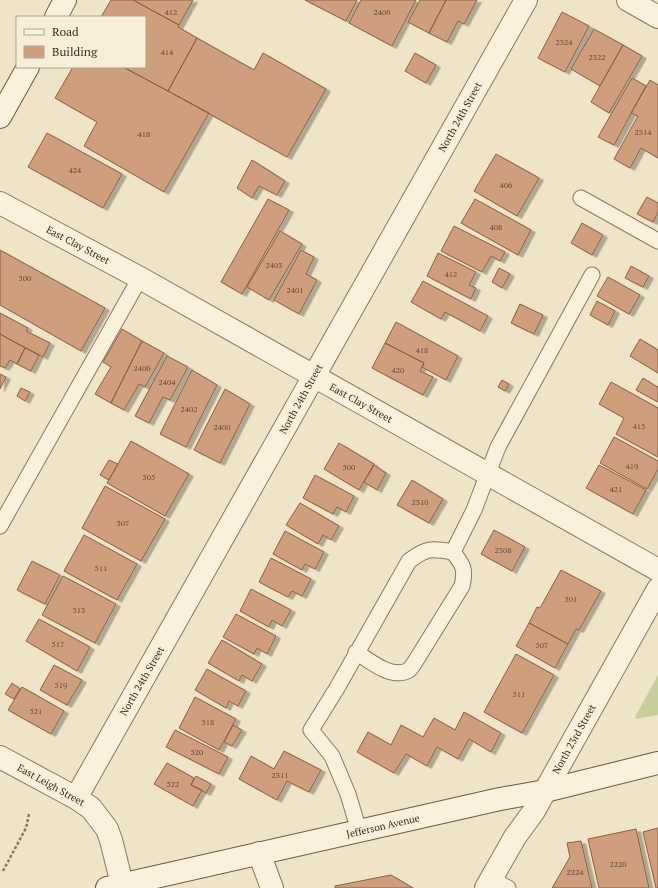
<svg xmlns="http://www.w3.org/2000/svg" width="658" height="888" viewBox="0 0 658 888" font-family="'PT Serif',serif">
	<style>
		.green { fill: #c9cf9b }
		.building { fill: #cf9f7d; stroke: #8d5f41; filter: url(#shadow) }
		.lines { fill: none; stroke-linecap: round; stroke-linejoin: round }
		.lane-casing { stroke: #8d765c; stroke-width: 17 }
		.street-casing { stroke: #8d765c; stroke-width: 24 }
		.secondary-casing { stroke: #6f573f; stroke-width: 24 }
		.path { stroke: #8d765c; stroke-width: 2.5; stroke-dasharray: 3 2; stroke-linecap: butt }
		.lane { stroke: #faf1dc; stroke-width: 15 }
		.street { stroke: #faf1dc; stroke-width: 22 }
		.secondary { stroke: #faf1dc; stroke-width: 22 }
		.labels { text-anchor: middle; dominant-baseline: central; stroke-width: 3.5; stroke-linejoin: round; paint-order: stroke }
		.number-label { font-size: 8px; fill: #624a37 }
		.street-label { font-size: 10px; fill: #3d2e20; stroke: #f7eed8 }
	</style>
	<defs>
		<filter id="shadow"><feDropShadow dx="4.5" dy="2.5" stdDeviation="0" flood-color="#0004"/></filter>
	</defs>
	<rect width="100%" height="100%" fill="#f0e4c8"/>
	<path class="green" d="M658,675V715L636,719L635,717Z"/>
	<path class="building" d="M111,0H133L179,25L178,27L197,38L168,91L123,67H145V17H101Z
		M133,0H193L179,25Z
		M305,0H357L346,21Z
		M361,0H416L392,46L349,23Z
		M420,0H446L429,33L408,22Z
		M446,0H477L464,24L458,21L447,42L429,33Z
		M562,12L589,26L565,72L538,58Z
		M594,29L623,45L600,86L571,69Z
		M197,38L254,70L263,53L326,89L287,157L168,91Z
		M623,45L642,56L609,113L591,102Z
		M415,53L436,65L426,83L405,71Z
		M73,67H123L209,113L164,192L84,146L97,122L55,98Z
		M632,78L646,86L614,145L598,137Z
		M650,80L658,85V158L641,148L630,168L614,159L638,116L631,113Z
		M47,133L122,174L103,208L28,167Z
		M496,154L539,178L517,216L474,191Z
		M252,160L285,181L277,195L259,186L252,198L237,188Z
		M647,197L658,203V212L653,222L637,214Z
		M268,199L289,210L242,294L221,282Z
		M475,199L531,230L518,255L461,223Z
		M582,223L603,235L592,255L571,243Z
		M454,226L505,252L500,261L491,256L482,272L441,251Z
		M280,231L302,244L269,300L247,287Z
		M0,250L105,308L81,351L0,305Z
		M301,250L314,257L306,274L317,280L299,314L274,300Z
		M438,253L476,272L469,285L476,288L471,299L427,276Z
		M631,266L649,276L643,287L625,278Z
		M499,268L510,274L502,288L492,282Z
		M608,277L640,295L629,314L597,296Z
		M423,281L488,316L480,331L445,312L441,319L411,302Z
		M597,301L615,311L608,325L590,315Z
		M520,304L543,315L534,334L511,323Z
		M0,313L28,328L26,331L50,343L43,357L0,334Z
		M396,322L458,356L446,380L422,367L424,363L385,343Z
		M122,329L142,341L111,403L95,394L111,367L103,362Z
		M0,334L25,348L17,364L10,360L5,368L0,366Z
		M640,339L658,350V373L630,356Z
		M142,341L164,353L145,387L139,384L124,410L111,403Z
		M385,343L424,363L420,371L433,377L423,395L372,368Z
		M25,348L39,355L31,371L17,364Z
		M167,356L188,367L170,400L163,397L149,423L135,416Z
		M192,370L217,385L186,447L160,434Z
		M0,374L6,377L0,389Z
		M643,378L657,387L658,386V402L636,390Z
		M502,380L509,384L505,391L498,387Z
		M611,382L658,408V457L616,434L624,418L599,404Z
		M21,388L30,392L25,401L17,396Z
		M225,389L250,404L220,463L194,450Z
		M614,437L658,461V469L647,489L600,463Z
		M131,441L189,474L165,516L107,483Z
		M339,443L374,464L359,490L324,469Z
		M109,460L118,464L109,480L100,475Z
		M374,465L386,473L377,490L364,482Z
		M599,465L646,490L633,514L586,488Z
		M315,475L354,496L346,512L337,507L333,514L303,498Z
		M412,480L443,499L429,523L397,505Z
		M105,486L165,519L141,561L82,528Z
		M300,503L339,526L331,540L323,535L318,544L286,525Z
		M494,530L525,547L512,571L481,554Z
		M285,531L324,552L315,569L305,564L302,570L273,554Z
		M84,535L137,564L117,600L64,571Z
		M271,558L311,579L302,596L292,591L288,597L259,582Z
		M32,561L60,575L45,604L17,590Z
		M561,570L601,591L579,630L576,629L568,644L529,623L537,607L540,608Z
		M63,576L116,604L95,643L42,615Z
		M251,589L291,610L282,626L272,620L269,627L240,611Z
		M236,614L276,636L267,654L257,648L254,654L223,637Z
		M39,619L90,647L77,671L26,641Z
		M529,623L568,644L555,668L516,646Z
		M222,640L262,664L252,681L242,675L239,681L208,663Z
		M516,654L554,675L522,733L484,712Z
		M54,665L82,680L67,705L40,690Z
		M207,669L246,691L238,706L229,701L226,708L195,690Z
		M12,683L20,689L14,699L5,694Z
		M22,687L64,711L51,734L8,710Z
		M195,697L236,719L219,750L179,728Z
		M464,712L501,733L491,752L469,739L458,759L437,747L427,766L406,754L394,773L357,752L368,732L391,745L401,725L423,737L434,718L455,730Z
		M233,725L242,730L232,746L224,742Z
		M175,730L228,757L219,774L166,747Z
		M284,751L321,770L309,792L287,781L277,800L239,779L251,756L274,769Z
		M167,763L194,778L191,785L202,790L193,806L154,784Z
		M196,776L211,784L206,793L191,785Z
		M658,828V888H656L643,832Z
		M636,829L649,888H599L588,839Z
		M581,841L592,888H552L570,857L567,843Z
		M391,875L413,888H335V886Z"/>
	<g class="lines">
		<defs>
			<path id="lane" d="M581,198L658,241
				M0,526L140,278
				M356,652C370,661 392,680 409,670C411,668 413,665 415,662L462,586C466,569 463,565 453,552
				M359,831L348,794L332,756L311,730L337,688L409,561C426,548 431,548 453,552L474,510L498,447L592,275
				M491,879L508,888"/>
			<path id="street" d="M628,0L658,17
				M0,203L140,278L658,570
				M0,757L76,798L91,808L107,829L111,840L122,884
				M76,798L526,0
				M259,853L272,888
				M486,888L515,837L534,811L545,791L658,589"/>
			<path id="secondary" d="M56,17L65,0
				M0,117L28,67
				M107,888L500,799L545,791L658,763"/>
		</defs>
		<use href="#lane" class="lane-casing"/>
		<use href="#street" class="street-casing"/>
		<use href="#secondary" class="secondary-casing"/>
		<path class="path" d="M3,871L26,828L29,814"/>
		<use href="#lane" class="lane"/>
		<use href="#street" class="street"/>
		<use href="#secondary" class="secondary"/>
	</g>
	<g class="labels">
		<g class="number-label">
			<text x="171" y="12">412</text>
			<text x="382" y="12">2406</text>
			<text x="564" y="42">2324</text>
			<text x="167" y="52">414</text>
			<text x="597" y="57">2322</text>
			<text x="643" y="132">2314</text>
			<text x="144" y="134">418</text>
			<text x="75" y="170">424</text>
			<text x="506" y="185">406</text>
			<text x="496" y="227">408</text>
			<text x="274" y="265">2403</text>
			<text x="451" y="274">412</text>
			<text x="25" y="278">500</text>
			<text x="295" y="290">2401</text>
			<text x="422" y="350">418</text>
			<text x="142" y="368">2406</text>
			<text x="398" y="370">420</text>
			<text x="167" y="382">2404</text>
			<text x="189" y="409">2402</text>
			<text x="639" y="426">415</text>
			<text x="222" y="427">2400</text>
			<text x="632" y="466">419</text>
			<text x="349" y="467">500</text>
			<text x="149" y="477">505</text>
			<text x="616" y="489">421</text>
			<text x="420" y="502">2310</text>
			<text x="123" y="523">507</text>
			<text x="503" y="550">2308</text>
			<text x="101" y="568">511</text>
			<text x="571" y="599">501</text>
			<text x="79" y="610">513</text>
			<text x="58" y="644">517</text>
			<text x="542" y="645">507</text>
			<text x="61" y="685">519</text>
			<text x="519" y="694">511</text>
			<text x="36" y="711">521</text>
			<text x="208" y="722">518</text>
			<text x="197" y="752">520</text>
			<text x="280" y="775">2311</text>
			<text x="173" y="784">522</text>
			<text x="618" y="864">2220</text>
			<text x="575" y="872">2224</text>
		</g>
		<g class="street-label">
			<text transform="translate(460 117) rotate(-61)">North 24th Street</text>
			<text transform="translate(78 245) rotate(28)">East Clay Street</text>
			<text transform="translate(301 399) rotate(-61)">North 24th Street</text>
			<text transform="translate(361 403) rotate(29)">East Clay Street</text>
			<text transform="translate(142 681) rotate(-60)">North 24th Street</text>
			<text transform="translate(574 739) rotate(-61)">North 23rd Street</text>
			<text transform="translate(51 785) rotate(29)">East Leigh Street</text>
			<text transform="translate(383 826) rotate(-13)">Jefferson Avenue</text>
		</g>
	</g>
	<rect x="16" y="16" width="130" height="52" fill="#f7eed8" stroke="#ada18e"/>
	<rect x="24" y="29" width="20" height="6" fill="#faf1dc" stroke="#ada18e"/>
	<text x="52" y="36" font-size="12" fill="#3d2e20">Road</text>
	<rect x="24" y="46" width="20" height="12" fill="#cf9f7d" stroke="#ada18e"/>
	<text x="52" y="56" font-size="12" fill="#3d2e20">Building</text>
</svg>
